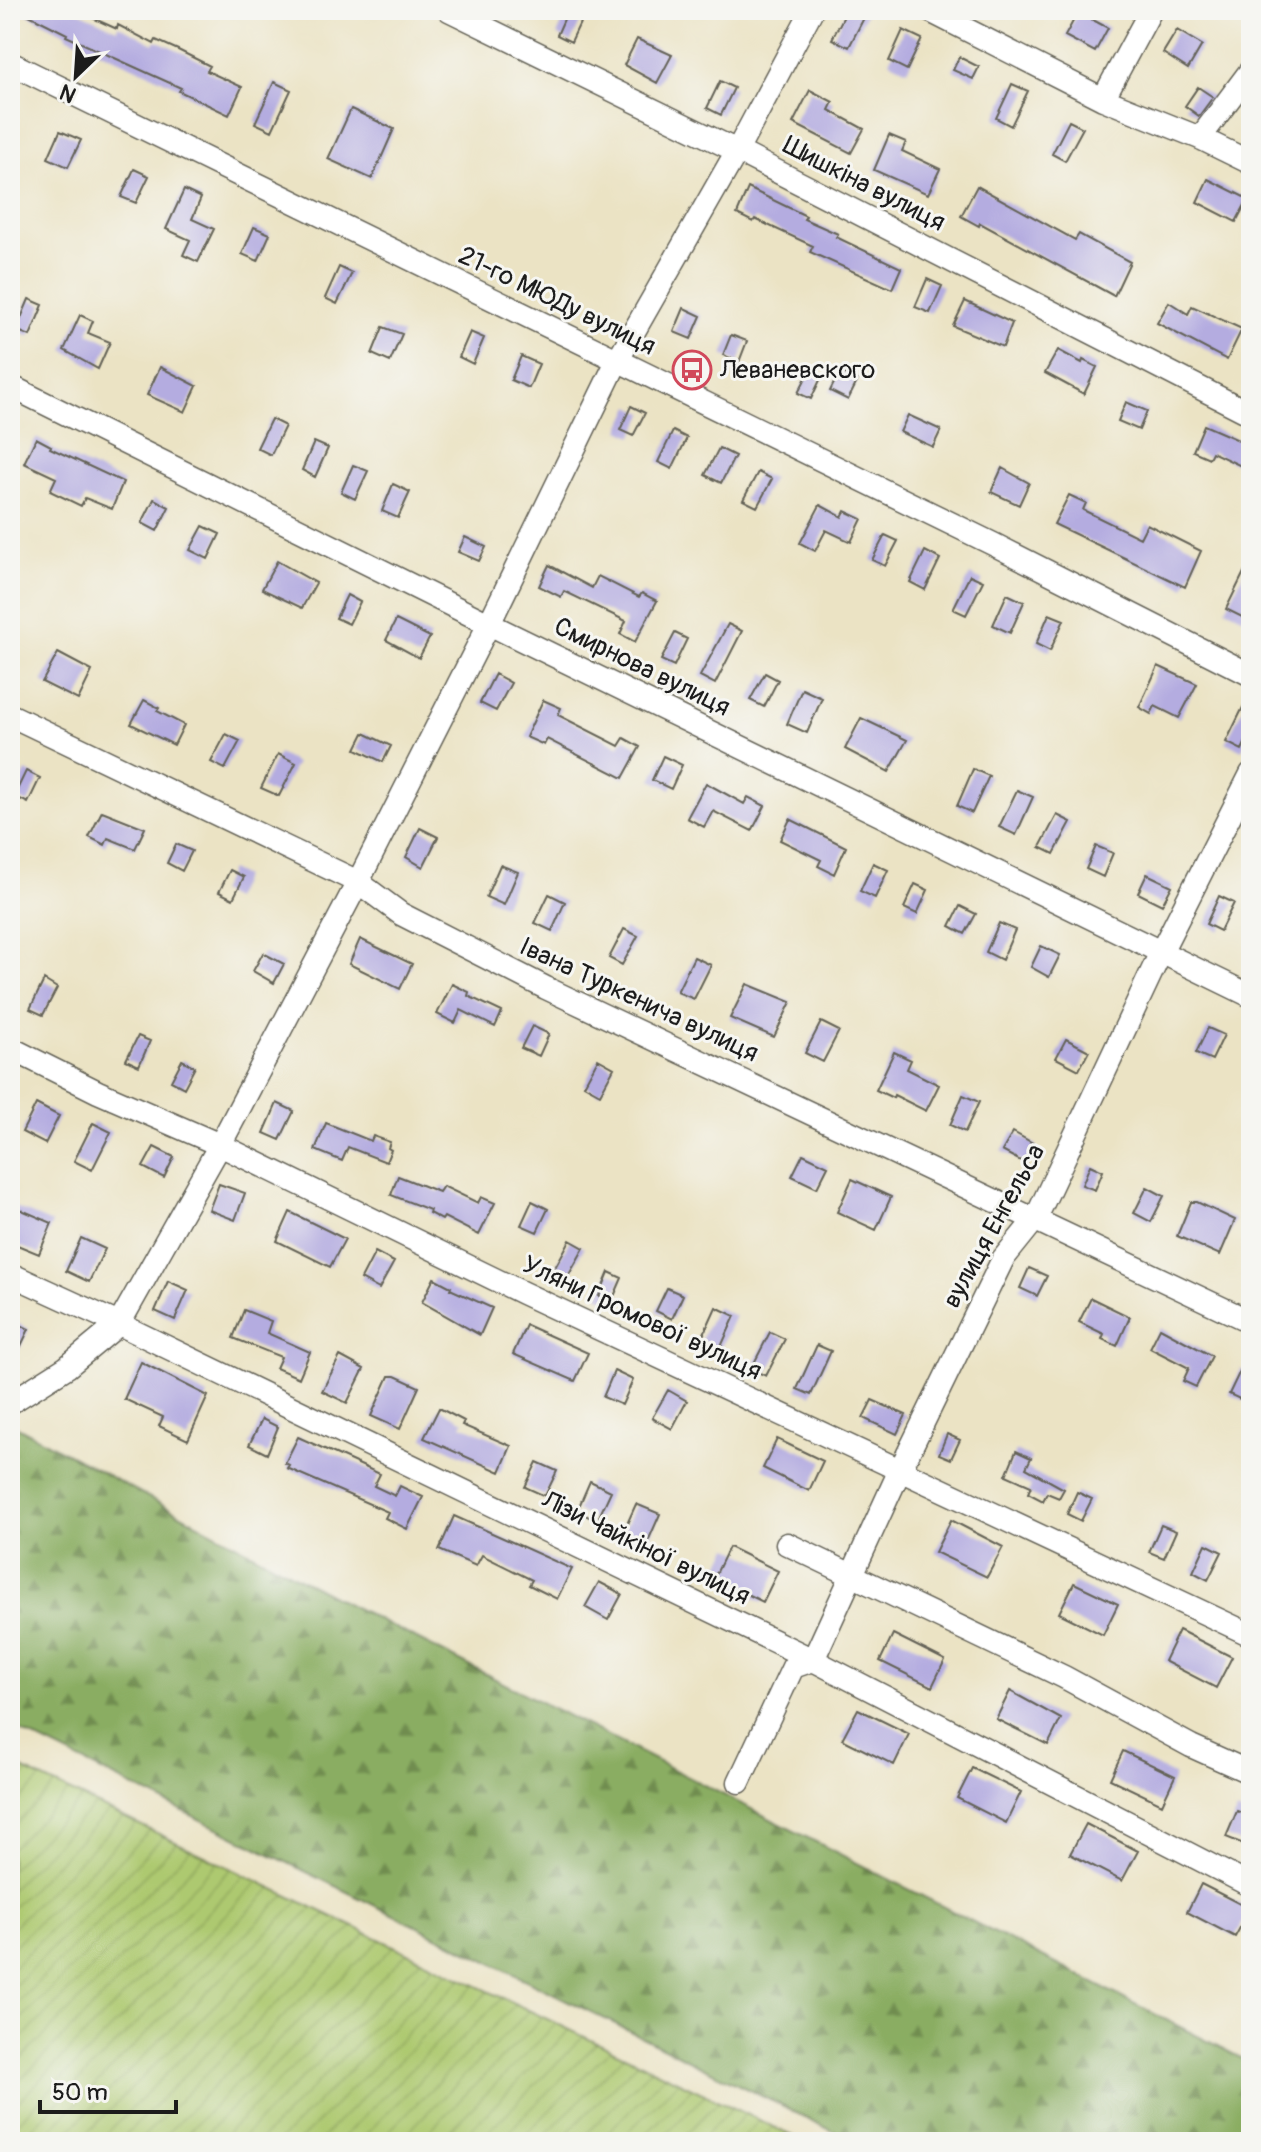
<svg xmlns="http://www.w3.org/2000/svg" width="1261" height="2152" viewBox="0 0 1261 2152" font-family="Pangolin,sans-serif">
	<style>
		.forest { fill: url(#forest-firs); stroke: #53643f; stroke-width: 2 }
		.garden { fill: url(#garden-furrows); stroke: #647246; stroke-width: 2 }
		.building { fill: #b4ace0 }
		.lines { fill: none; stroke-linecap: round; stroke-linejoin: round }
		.minor-casing { stroke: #646257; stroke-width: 25 }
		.minor { stroke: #fff; stroke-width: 22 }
		.labels { text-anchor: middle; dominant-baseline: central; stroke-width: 6; stroke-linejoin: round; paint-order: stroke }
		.street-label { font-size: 26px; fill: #1c1c1c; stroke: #f6f6f2 }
		.poi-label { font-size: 26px; fill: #1c1c1c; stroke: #f6f6f2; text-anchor: start }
	</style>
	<defs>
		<pattern id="forest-firs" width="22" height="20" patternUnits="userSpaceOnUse" patternTransform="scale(2)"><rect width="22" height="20" fill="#8aad62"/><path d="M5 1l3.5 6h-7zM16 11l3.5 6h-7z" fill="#708c50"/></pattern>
		<pattern id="garden-furrows" width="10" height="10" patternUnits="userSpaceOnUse" patternTransform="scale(2)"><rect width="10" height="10" fill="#adc970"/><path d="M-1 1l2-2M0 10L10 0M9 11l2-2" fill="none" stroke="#94ac60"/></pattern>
	</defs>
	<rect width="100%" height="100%" fill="#f6f6f2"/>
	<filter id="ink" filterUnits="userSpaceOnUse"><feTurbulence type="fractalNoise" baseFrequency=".0125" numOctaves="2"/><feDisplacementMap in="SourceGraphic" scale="16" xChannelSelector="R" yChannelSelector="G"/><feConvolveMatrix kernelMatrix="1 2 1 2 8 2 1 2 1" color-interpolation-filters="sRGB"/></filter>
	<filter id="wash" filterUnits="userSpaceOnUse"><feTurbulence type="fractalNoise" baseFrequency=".006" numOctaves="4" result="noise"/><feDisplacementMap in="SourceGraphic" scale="32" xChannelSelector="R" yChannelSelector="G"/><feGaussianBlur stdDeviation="1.8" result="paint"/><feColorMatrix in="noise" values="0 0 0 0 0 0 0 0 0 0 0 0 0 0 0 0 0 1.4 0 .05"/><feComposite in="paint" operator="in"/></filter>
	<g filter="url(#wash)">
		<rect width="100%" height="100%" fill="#ebe3c4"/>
		<path class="forest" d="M10,1423L342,1601L1251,2063V2142H855L10,1726Z"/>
		<path class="garden" d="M10,1763L805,2142H10Z"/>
		<g id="blocks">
			<path class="building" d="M19,10H75L117,29L118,25L154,44L156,40L178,50L210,66L207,71L242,87L229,115L179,91L181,88L66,36L67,34Z
				M568,10H586L571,42L557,35Z
				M847,10H868L849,47L832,39Z
				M1078,12L1108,28L1095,52L1065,36Z
				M903,30L922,39L907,70L889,61Z
				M1177,30L1202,45L1188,69L1163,53Z
				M637,39L672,55L657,83L624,65Z
				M959,57L979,67L973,79L953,70Z
				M720,81L734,88L721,115L707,108Z
				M274,82L291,90L272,131L255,123Z
				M1012,84L1028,91L1011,126L996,118Z
				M1198,87L1213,97L1199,116L1185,106Z
				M810,90L833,102L829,110L864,129L851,153L793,123Z
				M351,109L394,129L372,179L328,159Z
				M1069,121L1083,128L1065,161L1052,154Z
				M60,131L81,140L68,167L48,158Z
				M889,135L906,142L902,151L940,169L928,194L874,170Z
				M134,169L149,176L136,203L121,197Z
				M1208,179L1248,199L1236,222L1197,202Z
				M977,186L1075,240L1079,234L1130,262L1114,296L980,223L979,226L961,216Z
				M748,188L806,216L804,219L838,234L836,237L901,268L892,289L810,252L813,246L755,219L753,222L737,214Z
				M184,190L201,198L192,219L214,229L198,262L183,255L190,240L166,229Z
				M254,227L270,234L258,261L242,254Z
				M339,267L352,273L337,304L325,298Z
				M927,279L942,286L930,313L915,307Z
				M29,299L43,305L30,336L16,330Z
				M965,301L1012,323L1003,347L953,326Z
				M1169,302L1188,314L1192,306L1242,329L1227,360L1157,323Z
				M684,308L701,316L691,339L674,332Z
				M80,315L93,321L88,333L110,342L98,369L64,350Z
				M383,327L402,334L390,362L372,354Z
				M470,332L484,338L473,364L459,357Z
				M731,335L747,341L739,362L723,355Z
				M1058,350L1082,363L1083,360L1097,367L1084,394L1045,373Z
				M521,356L539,364L529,388L511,380Z
				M160,367L197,386L185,412L147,395Z
				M810,370L822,376L811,399L798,393Z
				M840,371L858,380L848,400L830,391Z
				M1126,402L1147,411L1139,430L1118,421Z
				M631,406L645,413L633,436L620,430Z
				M908,415L941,430L933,447L900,432Z
				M271,419L285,426L271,455L257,448Z
				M1204,425L1250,445L1241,466L1212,452L1209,458L1193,451Z
				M673,431L687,438L672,469L658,462Z
				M36,438L51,446L50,448L123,482L112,509L85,498L81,506L50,491L56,478L24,463Z
				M314,442L328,448L315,477L302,470Z
				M719,448L735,456L721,483L705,475Z
				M353,465L368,471L355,499L341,492Z
				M1002,468L1029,483L1019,505L991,492Z
				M758,472L772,479L757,507L743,500Z
				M393,484L410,492L398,518L382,511Z
				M1069,495L1086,503L1083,510L1140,538L1147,524L1201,551L1185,587L1054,524Z
				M154,499L169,507L157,531L142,523Z
				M820,505L842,517L845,511L862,519L851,542L826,530L815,551L800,543Z
				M203,526L220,534L208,559L190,550Z
				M885,535L898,541L885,566L872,560Z
				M465,537L486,547L479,561L458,552Z
				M925,551L940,559L925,590L910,582Z
				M1251,558V609L1246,619L1226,609Z
				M277,561L316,583L302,608L262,589Z
				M549,565L592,588L598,576L639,597L642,593L657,601L635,642L620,634L626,621L564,591L561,597L539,586Z
				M970,575L983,581L966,615L953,609Z
				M1007,594L1024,602L1010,633L993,625Z
				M347,595L360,602L349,624L336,618Z
				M1049,614L1064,620L1050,651L1036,644Z
				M396,620L430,637L419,658L386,640Z
				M728,624L742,631L715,684L700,676Z
				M675,633L687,639L674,666L661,660Z
				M58,653L92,671L78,700L42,682Z
				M1158,666L1197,684L1179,718L1155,706L1151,714L1139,707Z
				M765,673L778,680L764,707L750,700Z
				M495,674L511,683L496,711L480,703Z
				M802,689L822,698L807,733L787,724Z
				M1251,691V731L1242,750L1226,742Z
				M144,700L159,708L157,711L184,725L174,745L131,724Z
				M543,700L561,708L558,715L619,746L624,738L640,747L623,778L547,739L544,745L526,737Z
				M861,718L907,740L889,772L845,749Z
				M364,733L391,746L383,762L356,749Z
				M226,734L240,741L225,769L211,762Z
				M278,754L296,763L279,796L261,788Z
				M663,756L682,765L671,789L652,780Z
				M973,769L989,776L972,813L957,806Z
				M26,771L40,778L28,803L14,796Z
				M706,783L744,804L748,797L765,806L752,831L713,811L704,827L687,818Z
				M1017,790L1033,797L1016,835L999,827Z
				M102,811L145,828L135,849L108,838L105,845L89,837Z
				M1057,815L1071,822L1054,854L1040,847Z
				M790,819L846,847L834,874L818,866L821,860L780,840Z
				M420,828L438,837L423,867L406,857Z
				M176,844L192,851L182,871L167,863Z
				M1096,846L1113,853L1103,877L1086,869Z
				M873,863L888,870L875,898L860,891Z
				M500,865L518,872L504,905L486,897Z
				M230,870L244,877L233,899L219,892Z
				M1147,874L1172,886L1162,905L1138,893Z
				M915,884L928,890L917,914L904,908Z
				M549,894L565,902L552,931L535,923Z
				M1219,896L1234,903L1220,931L1206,924Z
				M960,906L976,914L965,934L950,926Z
				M999,923L1015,930L1002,960L986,952Z
				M624,929L638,936L622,965L609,958Z
				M360,939L412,964L400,989L349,964Z
				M1041,946L1060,955L1049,977L1031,967Z
				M263,953L284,964L274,983L253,971Z
				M694,957L711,965L694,999L677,992Z
				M44,980L57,988L43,1015L30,1009Z
				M452,984L469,992L468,996L502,1012L495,1027L461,1010L455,1023L437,1014Z
				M747,984L791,1002L774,1037L730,1018Z
				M821,1022L839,1031L823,1062L805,1053Z
				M532,1026L549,1034L539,1056L521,1048Z
				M1208,1028L1224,1035L1212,1060L1196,1053Z
				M138,1036L150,1041L139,1066L126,1060Z
				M1066,1039L1089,1051L1079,1070L1056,1058Z
				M894,1052L911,1060L907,1069L939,1085L926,1111L894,1095L893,1098L876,1090Z
				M598,1059L614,1068L600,1094L584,1085Z
				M182,1060L195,1067L184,1088L171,1081Z
				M963,1095L979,1102L965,1132L950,1125Z
				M277,1103L294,1111L280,1140L264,1133Z
				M36,1104L59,1116L45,1144L22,1132Z
				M93,1123L111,1132L92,1170L74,1161Z
				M326,1123L371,1141L373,1136L390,1142L388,1148L391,1150L386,1162L348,1147L342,1161L315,1150Z
				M1013,1132L1036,1145L1026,1164L1002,1151Z
				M154,1147L174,1157L164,1178L143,1167Z
				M803,1154L828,1166L817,1188L792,1176Z
				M1090,1165L1103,1171L1095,1190L1082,1185Z
				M398,1176L439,1192L443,1186L478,1203L481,1197L495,1203L479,1235L444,1217L442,1220L429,1213L430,1210L391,1195Z
				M852,1179L891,1197L876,1230L837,1212Z
				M219,1184L245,1193L235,1220L209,1210Z
				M1147,1187L1164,1196L1151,1222L1134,1213Z
				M532,1201L548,1209L537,1232L521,1225Z
				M1191,1202H1197L1235,1220L1220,1255L1177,1236Z
				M10,1205L52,1223L39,1254L10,1242Z
				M290,1212L345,1239L330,1267L277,1241Z
				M81,1238L105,1249L89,1282L66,1271Z
				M570,1240L584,1248L566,1280L552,1273Z
				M375,1252L394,1262L379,1289L361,1279Z
				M1029,1268L1047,1276L1037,1296L1020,1288Z
				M609,1272L622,1278L612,1301L599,1296Z
				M434,1278L451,1287L450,1289L492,1308L480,1335L422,1302Z
				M168,1281L188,1290L175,1320L155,1311Z
				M667,1288L683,1295L672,1319L656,1311Z
				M1091,1298L1130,1317L1117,1346L1102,1339L1104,1334L1079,1322Z
				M716,1307L735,1316L720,1349L701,1340Z
				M244,1310L271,1321L267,1333L310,1352L299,1378L276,1368L281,1357L233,1338Z
				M10,1320L29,1329L10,1369Z
				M526,1325L588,1353L575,1381L513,1354Z
				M1160,1328L1212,1356L1196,1387L1183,1381L1189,1368L1150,1348Z
				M770,1332L785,1339L766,1376L751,1369Z
				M817,1345L831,1351L811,1395L797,1389Z
				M340,1356L364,1369L347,1403L322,1391Z
				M141,1362L208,1396L188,1440L159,1426L163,1417L124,1399Z
				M1241,1369L1251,1374V1388L1244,1401L1229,1394Z
				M614,1371L633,1380L622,1405L603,1397Z
				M389,1376H395L419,1387L400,1429L371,1416Z
				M668,1390L687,1401L672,1429L652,1418Z
				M872,1400L906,1415L897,1434L863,1418Z
				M439,1408L464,1421L462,1425L511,1446L500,1472L424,1438Z
				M262,1419L278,1427L267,1454L249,1445Z
				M947,1434L960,1440L951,1459L939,1454Z
				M298,1437L380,1474L374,1486L395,1496L400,1486L423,1497L407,1529L385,1518L388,1512L287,1468L289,1465L285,1463Z
				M777,1439L823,1461L809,1491L763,1468Z
				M1016,1451L1031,1458L1026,1468L1064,1489L1059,1498L1047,1493L1043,1501L1028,1493L1031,1486L1006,1475Z
				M537,1462L557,1471L545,1496L525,1487Z
				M590,1481L611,1491L597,1521L577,1511Z
				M1077,1492L1092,1499L1081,1521L1067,1514Z
				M636,1504L660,1514L646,1546L622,1535Z
				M454,1516L572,1569L557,1599L529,1585L532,1580L482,1555L476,1566L439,1550Z
				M951,1520L1003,1547L987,1577L935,1552Z
				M1161,1525L1176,1531L1164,1558L1149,1552Z
				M1206,1544L1222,1552L1208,1580L1193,1572Z
				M729,1547L778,1571L763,1602L714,1578Z
				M599,1582L622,1594L608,1620L585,1607Z
				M1074,1583L1118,1604L1103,1635L1059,1613Z
				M1179,1630L1232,1657L1216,1688L1164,1661Z
				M893,1634L945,1660L932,1687L880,1661Z
				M1010,1691L1061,1719L1048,1745L996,1719Z
				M858,1709L909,1734L894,1765L842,1739Z
				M1123,1751L1175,1776L1162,1804L1110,1779Z
				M972,1768L1021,1792L1006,1823L957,1798Z
				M1237,1811L1251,1817V1847L1226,1837Z
				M1086,1824L1138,1851L1122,1881L1070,1854Z
				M1201,1884L1250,1909L1235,1937L1187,1912Z"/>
		</g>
	</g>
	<g filter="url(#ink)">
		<use href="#blocks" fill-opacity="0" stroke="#646257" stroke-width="2"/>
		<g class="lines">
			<defs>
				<path id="minor" d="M449,10L737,151L1251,414
					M928,10L1103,99L1200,138L1251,163
					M10,63L993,544L1251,675
					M1103,99L1151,10
					M1200,138L1251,70
					M10,386L489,624L1251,996
					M10,715L358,882L401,914L546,988L1251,1322
					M10,1048L98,1092L220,1145L523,1293L1251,1635
					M10,1274L119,1324L813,1660L1251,1886
					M10,1403L67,1367L119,1324L220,1145L358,882L489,624L617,361L737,151L812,10
					M787,1544L1064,1677L1191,1746L1251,1773
					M739,1782L793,1667L813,1660L900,1470L1003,1259L1036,1218L1161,952L1251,774"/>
			</defs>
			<use href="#minor" class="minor-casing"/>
			<use href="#minor" class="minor"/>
		</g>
	</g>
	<defs>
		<symbol id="bus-ring" viewBox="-11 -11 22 22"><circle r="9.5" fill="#f6f6f2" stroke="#d1495b" stroke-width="1.5"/><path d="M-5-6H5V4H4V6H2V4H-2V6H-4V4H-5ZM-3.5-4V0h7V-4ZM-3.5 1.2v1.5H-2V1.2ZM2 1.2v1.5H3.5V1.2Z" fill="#d1495b"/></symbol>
	</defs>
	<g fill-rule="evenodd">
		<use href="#bus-ring" x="670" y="348" width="44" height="44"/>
	</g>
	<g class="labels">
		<g class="street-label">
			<text transform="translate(864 184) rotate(27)">Шишкіна вулиця</text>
			<text transform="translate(557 301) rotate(26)">21-го МЮДу вулиця</text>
			<text transform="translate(642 667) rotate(26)">Смирнова вулиця</text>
			<text transform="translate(639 1000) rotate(25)">Івана Туркенича вулиця</text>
			<text transform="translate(994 1226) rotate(-61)">вулиця Енгельса</text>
			<text transform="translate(642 1318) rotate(25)">Уляни Громової вулиця</text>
			<text transform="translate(646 1548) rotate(26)">Лізи Чайкіної вулиця</text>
		</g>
		<g class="poi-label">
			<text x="720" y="370">Леваневского</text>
		</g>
	</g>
	<rect width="1261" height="2152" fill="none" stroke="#f6f6f2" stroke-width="40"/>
	<g transform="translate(76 76) rotate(205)" stroke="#f6f6f2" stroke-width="6" paint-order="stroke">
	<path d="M0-6L14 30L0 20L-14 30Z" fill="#1c1c1c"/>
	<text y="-12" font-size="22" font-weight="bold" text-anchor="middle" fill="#1c1c1c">N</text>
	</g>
	<path d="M40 2100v12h136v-12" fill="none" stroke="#1c1c1c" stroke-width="4"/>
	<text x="52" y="2100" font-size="24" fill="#1c1c1c" stroke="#f6f6f2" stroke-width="6" paint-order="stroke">50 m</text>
</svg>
